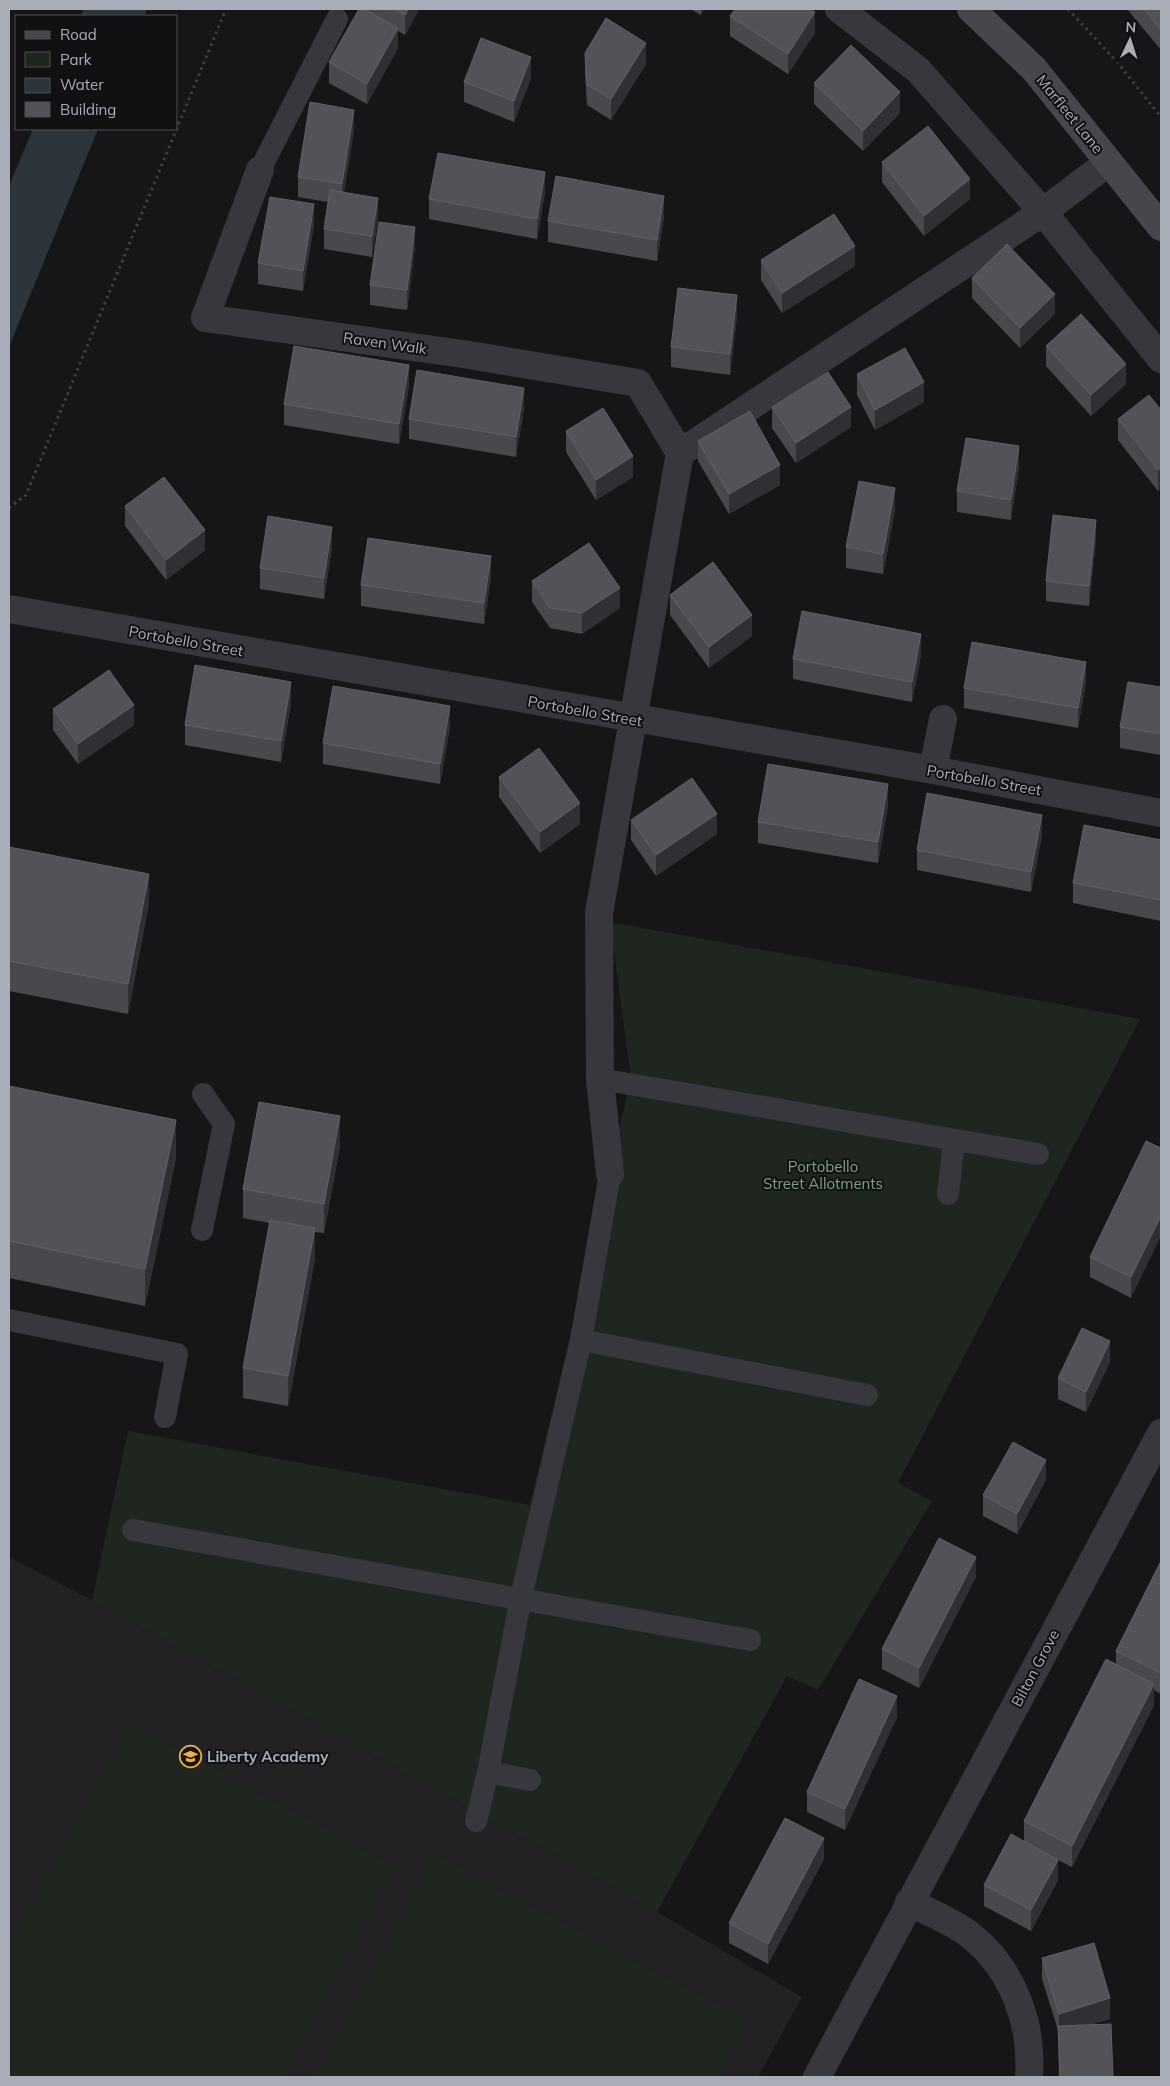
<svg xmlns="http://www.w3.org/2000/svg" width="1170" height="2086" viewBox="0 0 1170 2086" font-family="Mulish,sans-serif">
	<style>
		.built { fill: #222225 }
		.green { fill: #1e261f }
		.water { fill: #2c353c }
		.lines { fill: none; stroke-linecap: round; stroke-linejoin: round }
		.path { stroke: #3d3f44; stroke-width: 3; stroke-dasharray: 2.5 4; stroke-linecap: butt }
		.lane { stroke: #37383d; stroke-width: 22 }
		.street { stroke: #37383d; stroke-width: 28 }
		.secondary { stroke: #45474d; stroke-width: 28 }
		.wall { fill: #47494d }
		.shaded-wall { fill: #2f3033 }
		.building { fill: #525359; stroke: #5f6168 }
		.labels { text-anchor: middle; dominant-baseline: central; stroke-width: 4; stroke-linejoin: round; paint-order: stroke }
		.street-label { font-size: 15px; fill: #a8adb8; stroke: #111113 }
		.park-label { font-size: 15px; fill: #7fa381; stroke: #111113 }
		.poi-label { font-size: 15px; font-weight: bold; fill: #a8adb8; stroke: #111113; text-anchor: start }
	</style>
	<rect width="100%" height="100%" fill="#161618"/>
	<path class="built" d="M9,1557L92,1600L657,1912L802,1997L758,2077H9Z"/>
	<path class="green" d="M610,922L1140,1019L898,1483L932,1501L818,1690L787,1676L657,1912L92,1600L128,1431L530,1505L631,1079Z
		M130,1723L395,1867L283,2077H9V1943Z
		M433,1854L749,2022L719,2077H317Z"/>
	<path class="water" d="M84,9H147L144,16H80Z
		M33,129H98L9,347V186Z"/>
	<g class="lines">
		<path class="path" d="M1068,9L1117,62L1161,117
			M9,508L26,495L226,9"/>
		<path class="lane" d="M260,170L337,19
			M600,1079L1038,1154
			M948,1194L954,1141
			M202,1230L224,1124L203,1094
			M9,1320L177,1354L165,1417
			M581,1340L867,1395
			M133,1530L750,1640
			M488,1772L530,1780
			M476,1821L488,1772L521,1597L581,1340L610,1174"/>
		<path class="street" d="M839,9L918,70L1043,212L1161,359
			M260,170L205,318L463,354L638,383L680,453
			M9,609L933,770L1161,813
			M933,770L943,719
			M610,1174L600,1079L599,913L680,453L1043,212L1109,162
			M909,1902C928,1912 952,1921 970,1935C1013,1969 1033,2024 1029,2077
			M817,2077L1161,1433"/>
		<path class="secondary" d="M971,9L1034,69L1161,227"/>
	</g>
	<path class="wall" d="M359,9H419L405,35L398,31V48L367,104L329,83V62Z
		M690,9H704L701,15Z
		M1127,9H1161V50Z
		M730,16L815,33L788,74L730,36Z
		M585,53L646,64L611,120L587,105L585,74Z
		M531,78L514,122L464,102V82Z
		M814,83L900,113L863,151L814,104Z
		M354,130L344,192L378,218L372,257L324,249V229L328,202L298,197V177Z
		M882,162L970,199L924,236L882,182Z
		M545,193L537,239L429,219V199Z
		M664,216L657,261L548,242V221Z
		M314,225L303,291L258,284V263Z
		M415,247L407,310L370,305V285Z
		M761,260L855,266L782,313L761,280Z
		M972,278L1055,314L1020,348L972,298Z
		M737,316L730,375L671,367V347Z
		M1046,346L1126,384L1091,416L1046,366Z
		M857,374L924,402L875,430L857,395Z
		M409,386L399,444L284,425V404Z
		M772,407L851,427L796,463L772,428Z
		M524,408L516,457L409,439V419Z
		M1161,410V488L1158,491L1118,440V419Z
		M566,431L633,477L596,500L566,452Z
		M698,441L780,485L729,514L698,461Z
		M1019,467L1011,520L957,512V491Z
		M125,506L205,550L166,580L125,526Z
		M895,509L883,574L846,568V547Z
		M1096,541L1089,606L1046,601V581Z
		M332,547L324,599L260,589V568Z
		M491,577L484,624L361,606V585Z
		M532,581L620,608L582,634L550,628L532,602Z
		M670,595L752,636L709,668L670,615Z
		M921,655L912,702L793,679V659Z
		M1086,682L1078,728L964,708V688Z
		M1161,687V755L1120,748V727Z
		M291,702L281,762L185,745V725Z
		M53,709L134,725L78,764L53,730Z
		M450,727L440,784L323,764V743Z
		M499,777L580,824L540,853L499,797Z
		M888,805L878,863L758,843V822Z
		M631,820L717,834L656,876L631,840Z
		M1042,835L1031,892L917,870V850Z
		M1161,840V921L1073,903V883Z
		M9,847L149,903L128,1014L9,991Z
		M9,1086L176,1158L145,1306L9,1278Z
		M1146,1141L1131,1298L1090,1277V1257Z
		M340,1146L324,1233L315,1232V1258L288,1406L243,1398V1368L270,1223L243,1218V1189Z
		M1110,1362L1086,1412L1058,1399V1378Z
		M1046,1480L1017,1534L983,1516V1495Z
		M1161,1561V1694L1154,1690V1705L1072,1867L1058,1860V1880L1031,1931L984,1906V1885L1024,1841V1821L1116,1664V1651Z
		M976,1577L919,1688L882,1669V1649Z
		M897,1717L845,1830L807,1812V1792Z
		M824,1859L768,1964L729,1943V1923Z
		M1042,1958L1110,2019L1089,2025L1113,2077H1059L1058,2030L1042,1979Z"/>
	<path class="shaded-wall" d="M408,9H419L405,35V15Z
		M701,9H704L701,15Z
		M815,12V33L788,74V54Z
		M398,28V48L367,104V84Z
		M646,43V64L611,120V99Z
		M531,57V78L514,122V101Z
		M900,92V113L863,151V131Z
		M354,110V130L342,205V184Z
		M545,172V193L537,239V219Z
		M970,179V199L924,236V216Z
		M664,196V216L657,261V240Z
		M378,198V218L372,257V236Z
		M314,204V225L303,291V271Z
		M415,227V247L407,310V290Z
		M855,246V266L782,313V293Z
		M1055,294V314L1020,348V328Z
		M737,295V316L730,375V354Z
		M1126,364V384L1091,416V395Z
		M409,365V386L399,444V424Z
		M924,382V402L875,430V410Z
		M524,388V408L516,457V437Z
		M851,407V427L796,463V443Z
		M1019,446V467L1011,520V500Z
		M633,456V477L596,500V480Z
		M780,465V485L729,514V494Z
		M1161,468V488L1158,491V470Z
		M895,488V509L883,574V554Z
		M1096,520V541L1089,606V586Z
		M332,527V547L324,599V578Z
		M205,530V550L166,580V560Z
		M491,556V577L484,624V603Z
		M620,588V608L582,634V613Z
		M752,615V636L709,668V647Z
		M921,634V655L912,702V682Z
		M1086,662V682L1078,728V708Z
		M291,682V702L281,762V741Z
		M134,705V725L78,764V744Z
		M450,706V727L440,784V764Z
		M888,784V805L878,863V842Z
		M580,803V824L540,853V832Z
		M717,814V834L656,876V855Z
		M1042,815V835L1031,892V872Z
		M149,874V903L128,1014V984Z
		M340,1116V1146L324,1233V1204Z
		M176,1120V1158L145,1306V1269Z
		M1161,1216V1236L1131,1298V1277Z
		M315,1228V1258L288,1406V1376Z
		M1110,1341V1362L1086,1412V1392Z
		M1046,1460V1480L1017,1534V1514Z
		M976,1557V1577L919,1688V1668Z
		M1154,1684V1705L1072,1867V1846Z
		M897,1696V1717L845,1830V1809Z
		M824,1838V1859L768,1964V1944Z
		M1058,1860V1880L1031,1931V1910Z
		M1110,1998V2019L1059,2034V2014Z"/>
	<path class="building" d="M359,9H364L398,28L367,84L329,62Z
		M394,9H408L405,15Z
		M735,9H809L815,12L788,54L730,16Z
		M1144,9H1161V30Z
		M606,18L646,43L611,99L587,85L585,53Z
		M481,38L531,57L514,101L464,82Z
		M851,45L900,92L863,131L814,83Z
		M310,102L354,110L342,184L298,177Z
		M928,126L970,179L924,216L882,162Z
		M438,153L545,172L537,219L429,199Z
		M556,176L664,196L657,240L548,221Z
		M330,190L378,198L372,236L324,229Z
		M270,197L314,204L303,271L258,263Z
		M834,214L855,246L782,293L761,260Z
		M379,222L415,227L407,290L370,285Z
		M1007,244L1055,294L1020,328L972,278Z
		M678,288L737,295L730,354L671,347Z
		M1081,314L1126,364L1091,395L1046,346Z
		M294,346L409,365L399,424L284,404Z
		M905,348L924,382L875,410L857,374Z
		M417,370L524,388L516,437L409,419Z
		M828,372L851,407L796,443L772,407Z
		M1149,395L1161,410V468L1158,470L1118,419Z
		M603,408L633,456L596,480L566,431Z
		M750,411L780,465L729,494L698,441Z
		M966,438L1019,446L1011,500L957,491Z
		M164,477L205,530L166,560L125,506Z
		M859,481L895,488L883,554L846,547Z
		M1053,515L1096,520L1089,586L1046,581Z
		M268,516L332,527L324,578L260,568Z
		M368,538L491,556L484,603L361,585Z
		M589,543L620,588L582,613L550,608L532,581Z
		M713,562L752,615L709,647L670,595Z
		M802,611L921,634L912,682L793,659Z
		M972,642L1086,662L1078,708L964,688Z
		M195,665L291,682L281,741L185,725Z
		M109,670L134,705L78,744L53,709Z
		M1128,682L1161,687V734L1120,727Z
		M333,686L450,706L440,764L323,743Z
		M539,748L580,803L540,832L499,777Z
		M768,764L888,784L878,842L758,822Z
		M692,778L717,814L656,855L631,820Z
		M927,793L1042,815L1031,872L917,850Z
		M1084,825L1161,840V900L1073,883Z
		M9,847L149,874L128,984L9,961Z
		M9,1086L176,1120L145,1269L9,1241Z
		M259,1102L340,1116L324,1204L243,1189Z
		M1146,1141L1161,1148V1216L1131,1277L1090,1257Z
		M270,1220L315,1228L288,1376L243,1368Z
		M1082,1328L1110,1341L1086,1392L1058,1378Z
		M1013,1442L1046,1460L1017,1514L983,1495Z
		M939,1538L976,1557L919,1668L882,1649Z
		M1161,1561V1673L1116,1651Z
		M1106,1659L1154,1684L1072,1846L1024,1821Z
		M859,1679L897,1696L845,1809L807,1792Z
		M785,1818L824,1838L768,1944L729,1923Z
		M1011,1834L1058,1860L1031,1910L984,1885Z
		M1094,1943L1110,1998L1059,2014L1042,1958Z
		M1111,2024L1113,2077H1060L1058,2026Z"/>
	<defs>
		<symbol id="school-ring" viewBox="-11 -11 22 22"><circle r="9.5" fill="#111113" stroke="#f2b134" stroke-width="1.5"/><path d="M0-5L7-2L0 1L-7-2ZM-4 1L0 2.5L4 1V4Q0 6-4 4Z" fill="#f2b134"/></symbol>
	</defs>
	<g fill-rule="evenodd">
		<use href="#school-ring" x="178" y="1744" width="25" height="25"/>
	</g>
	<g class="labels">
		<g class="street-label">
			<text transform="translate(1070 114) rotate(51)">Marfleet Lane</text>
			<text transform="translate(385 343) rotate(8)">Raven Walk</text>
			<text transform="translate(186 641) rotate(10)">Portobello Street</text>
			<text transform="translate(585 711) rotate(10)">Portobello Street</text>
			<text transform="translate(984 780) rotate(10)">Portobello Street</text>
			<text transform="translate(1035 1668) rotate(-62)">Bilton Grove</text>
		</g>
		<g class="park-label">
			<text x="823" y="1166">Portobello<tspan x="823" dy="17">Street Allotments</tspan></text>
		</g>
		<g class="poi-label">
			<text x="207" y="1756">Liberty Academy</text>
		</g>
	</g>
	<rect width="1170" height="2086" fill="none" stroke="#a8adb8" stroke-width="20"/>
	<rect x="15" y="15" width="162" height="115" fill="#111113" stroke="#4d4f55"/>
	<rect x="25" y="31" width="25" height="8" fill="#45474d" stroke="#4d4f55"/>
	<text x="60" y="40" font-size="15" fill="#a8adb8">Road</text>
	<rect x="25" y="52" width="25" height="15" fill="#1e261f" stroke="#4d4f55"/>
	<text x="60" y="65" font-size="15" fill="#a8adb8">Park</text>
	<rect x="25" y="78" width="25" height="15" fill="#2c353c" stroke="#4d4f55"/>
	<text x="60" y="90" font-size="15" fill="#a8adb8">Water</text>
	<rect x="25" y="102" width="25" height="15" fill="#525359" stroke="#4d4f55"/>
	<text x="60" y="115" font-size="15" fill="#a8adb8">Building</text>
	<g transform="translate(1130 40) rotate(4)" stroke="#111113" stroke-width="4" paint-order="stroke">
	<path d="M0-4L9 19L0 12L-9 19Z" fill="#a8adb8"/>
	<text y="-8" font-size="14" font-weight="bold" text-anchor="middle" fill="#a8adb8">N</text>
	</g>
</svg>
